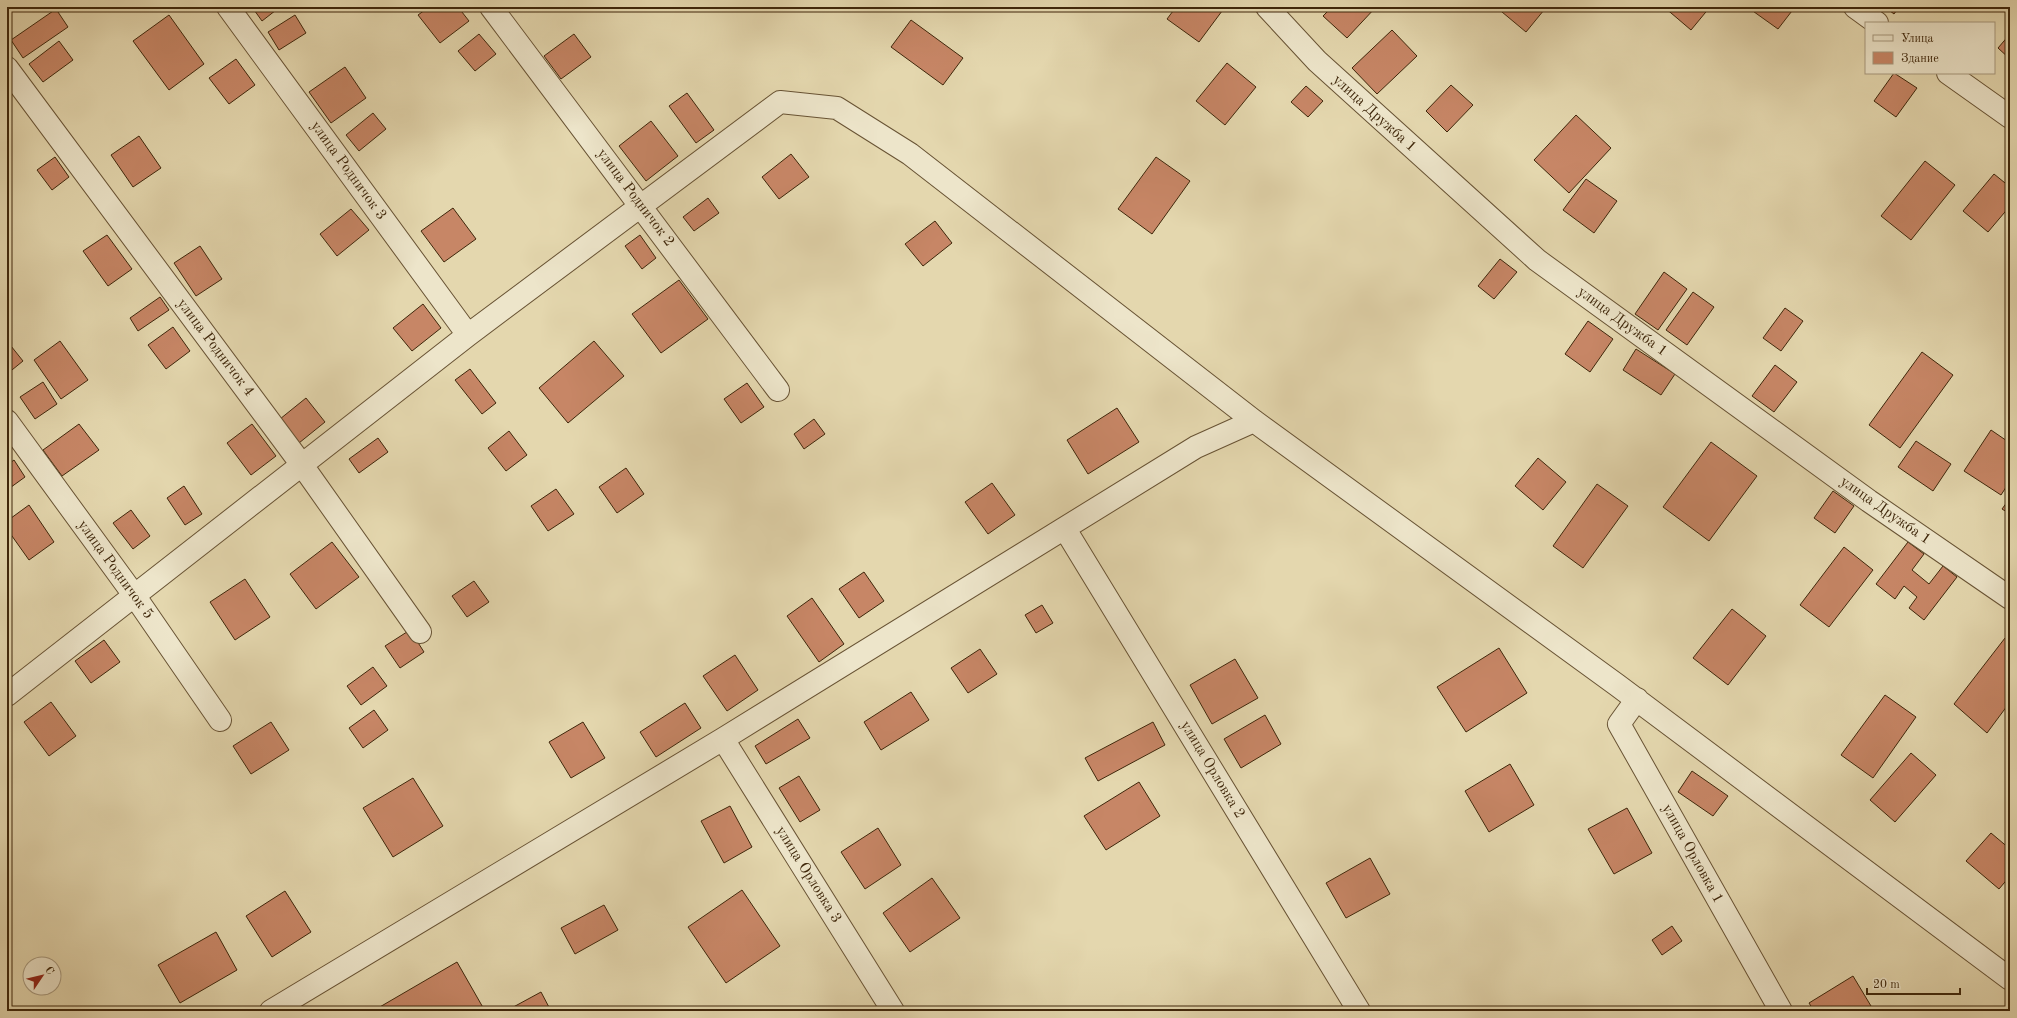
<svg xmlns="http://www.w3.org/2000/svg" width="2017" height="1018" viewBox="0 0 2017 1018" font-family="'Old Standard TT',serif">
	<style>
		.building { fill: #c78666; stroke: #3f270b }
		.lines { fill: none; stroke-linecap: round; stroke-linejoin: round }
		.minor-casing { stroke: #685334; stroke-width: 24 }
		.minor { stroke: #ede5ca; stroke-width: 22 }
		.labels { text-anchor: middle; dominant-baseline: central; stroke-width: 3; stroke-linejoin: round; paint-order: stroke }
		.street-label { font-size: 15px; fill: #3f270b; stroke: #ede5ca }
	</style>
	<rect width="100%" height="100%" fill="#e4d7ae"/>
	<filter id="stains"><feTurbulence type="fractalNoise" baseFrequency=".005" numOctaves="4"/><feColorMatrix values="0 0 0 0 .2 0 0 0 0 .09 0 0 0 0 .02 0 0 0 .5 -.17"/></filter>
	<radialGradient id="worn" r=".72"><stop offset=".6" stop-color="#630" stop-opacity="0"/><stop offset="1" stop-color="#630" stop-opacity=".3"/></radialGradient>
	<path class="building" d="M252,7H280L262,21Z
		M429,7H458L469,21L440,43L418,15Z
		M1176,7H1225L1199,42L1167,19Z
		M1332,7H1376L1347,38L1323,16Z
		M1496,7H1541L1544,10L1526,32Z
		M1664,7H1710L1691,30Z
		M1752,7H1795L1778,29L1750,9Z
		M1885,7H1899L1894,14Z
		M56,9L68,27L23,58L11,40Z
		M169,15L204,64L169,90L133,41Z
		M295,15L306,33L279,50L268,32Z
		M911,20L963,58L943,85L891,47Z
		M1392,30L1417,56L1377,94L1352,68Z
		M479,34L496,54L475,71L458,51Z
		M574,34L591,57L561,79L544,56Z
		M2010,34V59L1998,48Z
		M59,41L73,60L43,82L29,64Z
		M236,59L255,85L229,104L209,78Z
		M1227,63L1256,87L1225,125L1196,101Z
		M345,67L366,98L331,123L309,92Z
		M1894,73L1917,88L1896,117L1874,101Z
		M1451,85L1473,105L1447,132L1426,111Z
		M1306,86L1323,101L1308,117L1291,102Z
		M687,93L714,130L696,143L669,106Z
		M373,113L386,129L359,151L346,135Z
		M1576,115L1611,148L1569,193L1534,160Z
		M651,121L678,156L646,181L619,146Z
		M139,136L161,168L133,187L111,155Z
		M791,154L809,177L779,199L762,177Z
		M55,157L69,177L52,190L37,170Z
		M1156,157L1190,181L1152,234L1118,209Z
		M1925,161L1955,185L1911,240L1881,216Z
		M1994,174L2010,187V206L1988,232L1963,211Z
		M1586,179L1617,201L1594,233L1563,210Z
		M708,198L719,213L694,231L683,217Z
		M453,208L476,239L444,262L421,231Z
		M351,209L369,230L337,256L320,234Z
		M935,221L952,243L923,266L905,244Z
		M107,235L132,269L108,286L83,251Z
		M640,235L656,258L642,269L625,246Z
		M200,246L222,279L196,296L174,263Z
		M1500,259L1517,272L1494,299L1478,286Z
		M1664,272L1687,289L1658,330L1635,314Z
		M679,280L708,319L661,353L632,314Z
		M1693,292L1714,307L1687,345L1666,330Z
		M160,297L169,310L138,331L130,318Z
		M423,304L441,328L412,351L393,328Z
		M1785,308L1803,321L1781,351L1763,338Z
		M1588,321L1613,339L1590,372L1565,354Z
		M173,327L190,351L166,369L148,345Z
		M7,341L23,361L7,374Z
		M60,341L88,380L61,399L34,360Z
		M594,341L624,376L568,423L539,388Z
		M1636,349L1675,374L1661,395L1623,370Z
		M1922,352L1953,375L1900,448L1869,425Z
		M1775,365L1797,382L1774,412L1752,396Z
		M470,369L496,403L482,414L455,380Z
		M43,382L57,404L35,419L20,397Z
		M747,383L764,407L741,423L724,399Z
		M306,398L325,422L299,443L280,419Z
		M1117,408L1139,442L1088,474L1067,440Z
		M814,419L825,434L804,449L794,434Z
		M79,424L99,450L62,476L43,450Z
		M252,424L276,456L251,475L227,443Z
		M1991,430L2010,443V481L2001,495L1964,471Z
		M509,431L527,455L506,471L488,448Z
		M378,438L388,452L359,473L349,459Z
		M1916,441L1951,464L1933,491L1898,467Z
		M1711,442L1757,476L1709,541L1663,507Z
		M1538,458L1566,482L1543,510L1515,486Z
		M14,460L25,477L7,490V465Z
		M626,468L644,494L617,513L599,487Z
		M992,483L1015,515L988,534L965,502Z
		M1597,484L1628,506L1583,568L1553,546Z
		M184,486L202,514L185,525L167,498Z
		M556,489L574,514L548,531L531,506Z
		M1833,491L1854,506L1835,533L1814,518Z
		M2010,498V514L2002,509Z
		M29,505L54,542L29,560L7,529V521Z
		M131,510L150,536L133,549L113,523Z
		M332,542L359,577L316,609L290,574Z
		M1908,542L1924,554L1912,570L1929,584L1943,566L1957,577L1924,620L1909,608L1917,597L1904,586L1895,599L1876,584Z
		M1844,547L1873,570L1829,627L1800,605Z
		M864,572L884,601L859,618L839,589Z
		M245,579L270,617L235,640L210,602Z
		M474,581L489,602L467,617L452,596Z
		M812,598L844,644L819,662L787,616Z
		M1042,605L1053,623L1036,633L1025,615Z
		M1732,609L1766,636L1728,685L1693,658Z
		M410,630L424,652L400,668L385,646Z
		M2005,638L2010,643V702L1987,733L1954,704Z
		M104,640L120,662L91,683L75,661Z
		M1499,648L1527,693L1466,732L1437,687Z
		M980,649L997,674L968,693L951,668Z
		M735,655L758,690L727,711L703,676Z
		M1235,659L1258,698L1212,724L1190,685Z
		M373,667L387,686L361,705L347,686Z
		M911,692L929,720L881,750L864,722Z
		M1885,695L1916,717L1873,778L1841,755Z
		M51,702L76,736L49,756L24,722Z
		M685,703L701,728L656,757L640,732Z
		M374,710L388,730L363,748L349,728Z
		M1265,715L1281,744L1241,768L1224,739Z
		M798,719L810,738L766,764L755,746Z
		M271,722L289,750L251,774L233,746Z
		M583,722L605,758L571,778L549,742Z
		M1153,722L1165,745L1098,781L1085,758Z
		M1911,753L1936,775L1895,822L1870,800Z
		M1510,764L1534,805L1489,832L1465,791Z
		M1692,771L1728,796L1713,816L1678,792Z
		M799,776L820,810L800,822L779,788Z
		M413,778L443,826L393,857L363,808Z
		M1139,782L1160,816L1106,850L1084,816Z
		M730,806L752,847L724,863L701,821Z
		M1627,808L1652,853L1614,874L1588,829Z
		M878,828L901,865L865,889L841,852Z
		M1991,833L2010,849V876L1999,889L1966,861Z
		M1370,858L1390,894L1346,918L1326,883Z
		M932,878L960,918L910,952L883,913Z
		M742,890L780,946L726,983L688,927Z
		M285,891L311,932L272,957L246,916Z
		M604,905L618,930L575,954L561,928Z
		M1672,926L1682,941L1662,955L1652,940Z
		M216,932L237,970L180,1003L158,965Z
		M457,962L485,1011H380L378,1008Z
		M1853,976L1874,1011H1814L1809,1003Z
		M541,992L551,1011H506Z"/>
	<g class="lines">
		<defs>
			<path id="minor" d="M228,7L468,335
				M491,7L778,390
				M1267,7L1317,61L1537,260L1869,501L2010,598
				M1855,7L1877,23
				M7,68L302,465L420,632
				M1948,73L2010,117
				M7,421L134,595L220,720
				M1065,529L1359,1011
				M7,695L468,335L780,102L837,108L910,154L1254,421L1617,685L2010,979
				M1637,699L1619,724L1781,1011
				M723,739L893,1011
				M271,1011L723,739L1196,447L1254,421"/>
		</defs>
		<use href="#minor" class="minor-casing"/>
		<use href="#minor" class="minor"/>
	</g>
	<g class="labels">
		<g class="street-label">
			<text transform="translate(1374 114) rotate(42)">улица Дружба 1</text>
			<text transform="translate(348 171) rotate(54)">улица Родничок 3</text>
			<text transform="translate(635 198) rotate(53)">улица Родничок 2</text>
			<text transform="translate(1622 322) rotate(36)">улица Дружба 1</text>
			<text transform="translate(215 348) rotate(53)">улица Родничок 4</text>
			<text transform="translate(1885 511) rotate(35)">улица Дружба 1</text>
			<text transform="translate(115 570) rotate(54)">улица Родничок 5</text>
			<text transform="translate(1212 770) rotate(59)">улица Орловка 2</text>
			<text transform="translate(1692 854) rotate(61)">улица Орловка 1</text>
			<text transform="translate(808 875) rotate(58)">улица Орловка 3</text>
		</g>
	</g>
	<rect width="2017" height="1018" fill="none" stroke="#e4d7ae" stroke-width="24"/>
	<rect x="8" y="8" width="2001" height="1002" fill="none" stroke="#3f270b" stroke-width="2"/>
	<rect x="12" y="12" width="1993" height="994" fill="none" stroke="#3f270b"/>
	<rect x="1865" y="22" width="130" height="52" fill="#ede5ca" stroke="#a7997e"/>
	<rect x="1873" y="35" width="20" height="6" fill="#ede5ca" stroke="#a7997e"/>
	<text x="1901" y="42" font-size="12" fill="#3f270b">Улица</text>
	<rect x="1873" y="52" width="20" height="12" fill="#c78666" stroke="#a7997e"/>
	<text x="1901" y="62" font-size="12" fill="#3f270b">Здание</text>
	<g transform="translate(42 976) rotate(55)"><circle r="19" fill="#ede5ca" stroke="#a7997e"/>
	<path d="M0-3L7 15L0 10L-7 15Z" fill="#8f2418"/>
	<text y="-6" font-size="11" font-weight="bold" text-anchor="middle" fill="#3f270b">С</text>
	</g>
	<path d="M1867 988v6h93v-6" fill="none" stroke="#3f270b" stroke-width="2"/>
	<text x="1873" y="988" font-size="12" fill="#3f270b" stroke="#ede5ca" stroke-width="3" paint-order="stroke">20 m</text>
	<rect width="100%" height="100%" filter="url(#stains)"/>
	<rect width="100%" height="100%" fill="url(#worn)"/>
</svg>
